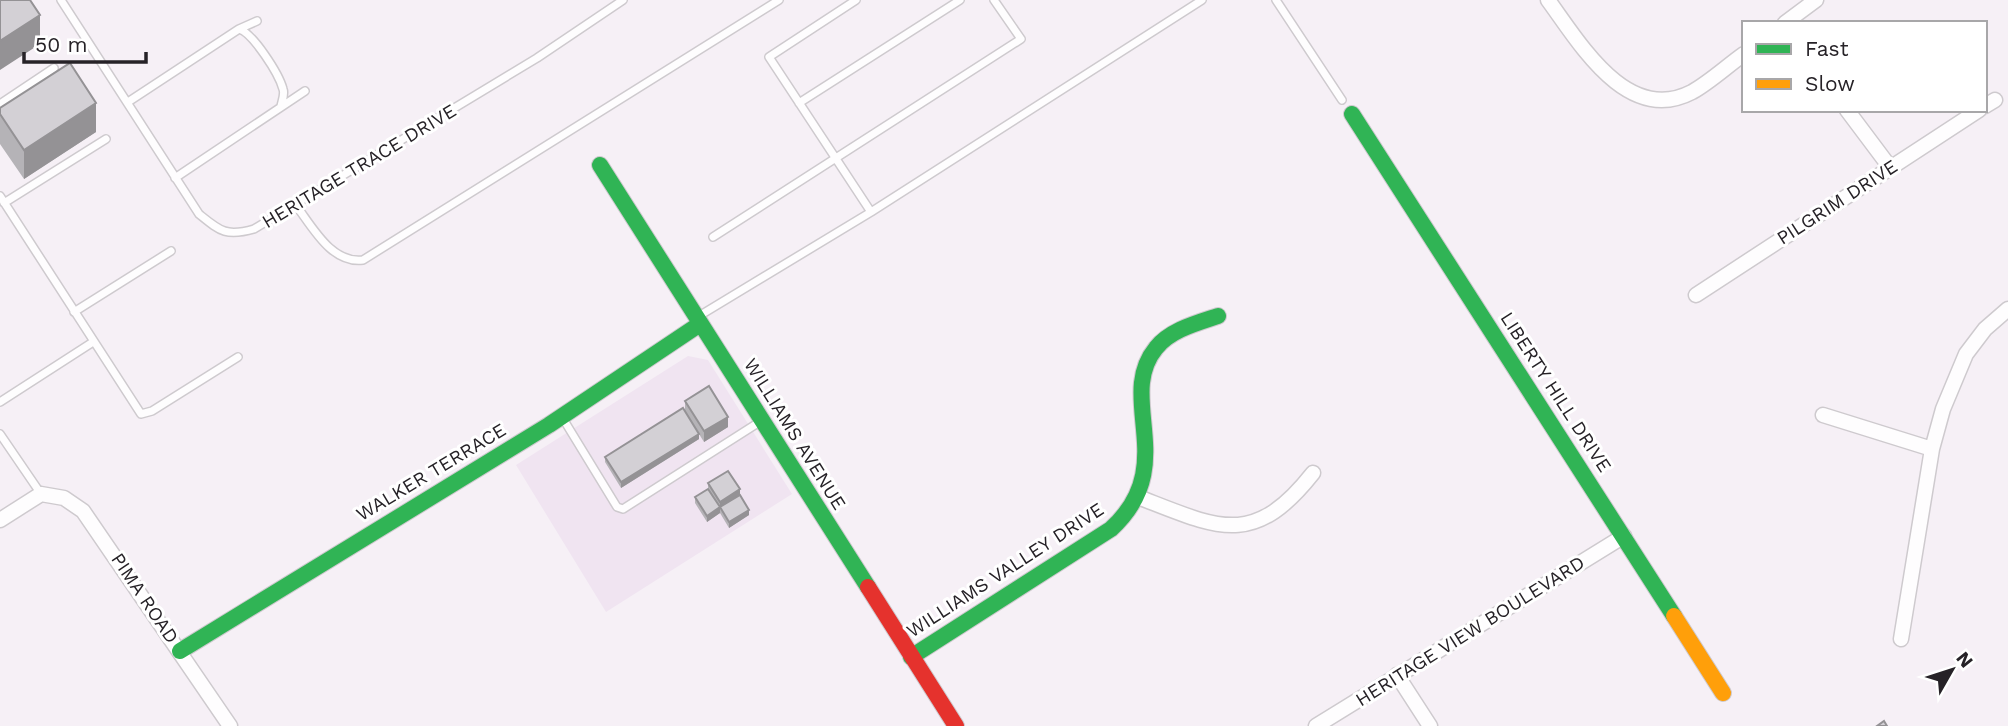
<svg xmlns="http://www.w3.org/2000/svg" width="2008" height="726" viewBox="0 0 2008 726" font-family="'Work Sans',sans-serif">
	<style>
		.built { fill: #f0e4f1 }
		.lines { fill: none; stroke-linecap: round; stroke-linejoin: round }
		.lane-casing { stroke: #cecace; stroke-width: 10 }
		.street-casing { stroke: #cecace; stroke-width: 17 }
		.fast-casing { stroke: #cecace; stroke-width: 18 }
		.slow-casing { stroke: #cecace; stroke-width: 18 }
		.jam-casing { stroke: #cecace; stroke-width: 18 }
		.lane { stroke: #fefdfe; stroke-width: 7 }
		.street { stroke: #fefdfe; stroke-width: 14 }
		.fast { stroke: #30b455; stroke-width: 16 }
		.slow { stroke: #ff9f0a; stroke-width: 16 }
		.jam { stroke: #e5322d; stroke-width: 16 }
		.wall { fill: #b5b3b7 }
		.shaded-wall { fill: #949295 }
		.building { fill: #d3d0d5; stroke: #949295; stroke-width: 2 }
		.labels { text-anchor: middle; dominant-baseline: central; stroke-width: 6; stroke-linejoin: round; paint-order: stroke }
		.street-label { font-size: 19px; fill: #262227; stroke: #fff }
	</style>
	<rect width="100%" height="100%" fill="#f6f0f6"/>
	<path class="built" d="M688,356L708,360L792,494L606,612L516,465Z"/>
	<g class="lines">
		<defs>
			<path id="lane" d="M61,0L199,214C220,231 226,237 254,229L537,58L623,0
				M856,0L769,57L871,212
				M1276,0L1342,100
				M239,29L257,21
				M128,102L239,29C253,33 279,74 283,89C285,94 282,101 281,106
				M799,103L960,0
				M0,104L54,68
				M175,178L305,91
				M0,196L141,414L152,411L238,357
				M4,203L106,139
				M295,204C312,226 331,264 363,260L779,0
				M713,237L1021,39L994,0
				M74,312L171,251
				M699,316L871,212L1202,0
				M0,402L93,342
				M562,417L617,507L623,509L761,421
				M0,434L41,494"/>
			<path id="street" d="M1548,0C1579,42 1627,126 1692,92C1710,82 1727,66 1744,54
				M1785,23L1816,0
				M1985,106L1995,100
				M1847,110L1889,166
				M1696,295L1979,110
				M1823,415L1932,449
				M1138,497C1218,528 1253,549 1313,473
				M0,520L41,494L64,498L83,511L230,726
				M1901,639L1932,449L1943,409L1966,354L1985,329L2008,309
				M1397,675L1430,726
				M1316,726L1624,536"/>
			<path id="fast" d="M1352,114L1674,616
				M600,165L868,587
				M180,651L549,425L700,324
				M911,657L1111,529C1181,465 1115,398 1156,348C1170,330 1197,323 1218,316"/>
			<path id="slow" d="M1674,616L1723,693"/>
			<path id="jam" d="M868,587L956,726"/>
		</defs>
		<use href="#lane" class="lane-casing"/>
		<use href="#street" class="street-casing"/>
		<use href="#fast" class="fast-casing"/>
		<use href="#slow" class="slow-casing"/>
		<use href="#jam" class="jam-casing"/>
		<use href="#lane" class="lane"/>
		<use href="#street" class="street"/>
		<use href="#fast" class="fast"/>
		<use href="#slow" class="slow"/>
		<use href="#jam" class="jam"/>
	</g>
	<path class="wall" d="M0,108L96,132L24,179L0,144Z
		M685,401L728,427L704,442L699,434V439L621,488L605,462V457L685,412Z
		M708,483L740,495L749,515L729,528L720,513L707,522L695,503V497L708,489Z"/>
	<path class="shaded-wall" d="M40,15V44L0,70V41Z
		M96,103V132L24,179V150Z
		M728,417V427L704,442V431Z
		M699,434V439L621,488V482Z
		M740,489V500L720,507V513L707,522V516L720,507V502Z
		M749,510V515L729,528V522Z"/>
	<path class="building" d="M0,0H30L40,15L0,41Z
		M70,63L96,103L24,150L0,114V108Z
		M709,386L728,417L704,431L685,401Z
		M683,408L699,434L621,482L605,457Z
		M728,471L740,489L720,502L708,483Z
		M708,489L720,507L707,516L695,497Z
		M740,495L749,510L729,522L720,507Z
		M1884,721L1887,726H1877Z"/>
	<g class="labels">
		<g class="street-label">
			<text transform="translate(359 166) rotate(-31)">HERITAGE TRACE DRIVE</text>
			<text transform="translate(1837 202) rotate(-33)">PILGRIM DRIVE</text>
			<text transform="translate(1556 392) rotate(57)">LIBERTY HILL DRIVE</text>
			<text transform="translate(795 434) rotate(58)">WILLIAMS AVENUE</text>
			<text transform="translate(431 472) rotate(-31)">WALKER TERRACE</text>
			<text transform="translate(1005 570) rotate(-33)">WILLIAMS VALLEY DRIVE</text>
			<text transform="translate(145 598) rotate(56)">PIMA ROAD</text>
			<text transform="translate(1470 631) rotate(-32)">HERITAGE VIEW BOULEVARD</text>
		</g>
	</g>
	<rect x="1742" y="21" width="245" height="91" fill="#ffffff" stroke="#a8a7a9" stroke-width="2"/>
	<rect x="1756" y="44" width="35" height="10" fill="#30b455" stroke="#a8a7a9" stroke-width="2"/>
	<text x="1805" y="56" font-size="21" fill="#262227">Fast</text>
	<rect x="1756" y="79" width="35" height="10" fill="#ff9f0a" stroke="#a8a7a9" stroke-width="2"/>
	<text x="1805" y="91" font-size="21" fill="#262227">Slow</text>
	<g transform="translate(1952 670) rotate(51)" stroke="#ffffff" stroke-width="5" paint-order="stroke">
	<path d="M0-5L12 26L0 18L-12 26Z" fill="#262227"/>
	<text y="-10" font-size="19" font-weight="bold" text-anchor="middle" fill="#262227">N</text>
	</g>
	<path d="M24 52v10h122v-10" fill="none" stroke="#262227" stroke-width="3.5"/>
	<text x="35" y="52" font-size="21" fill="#262227" stroke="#ffffff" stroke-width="5" paint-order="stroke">50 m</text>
</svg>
